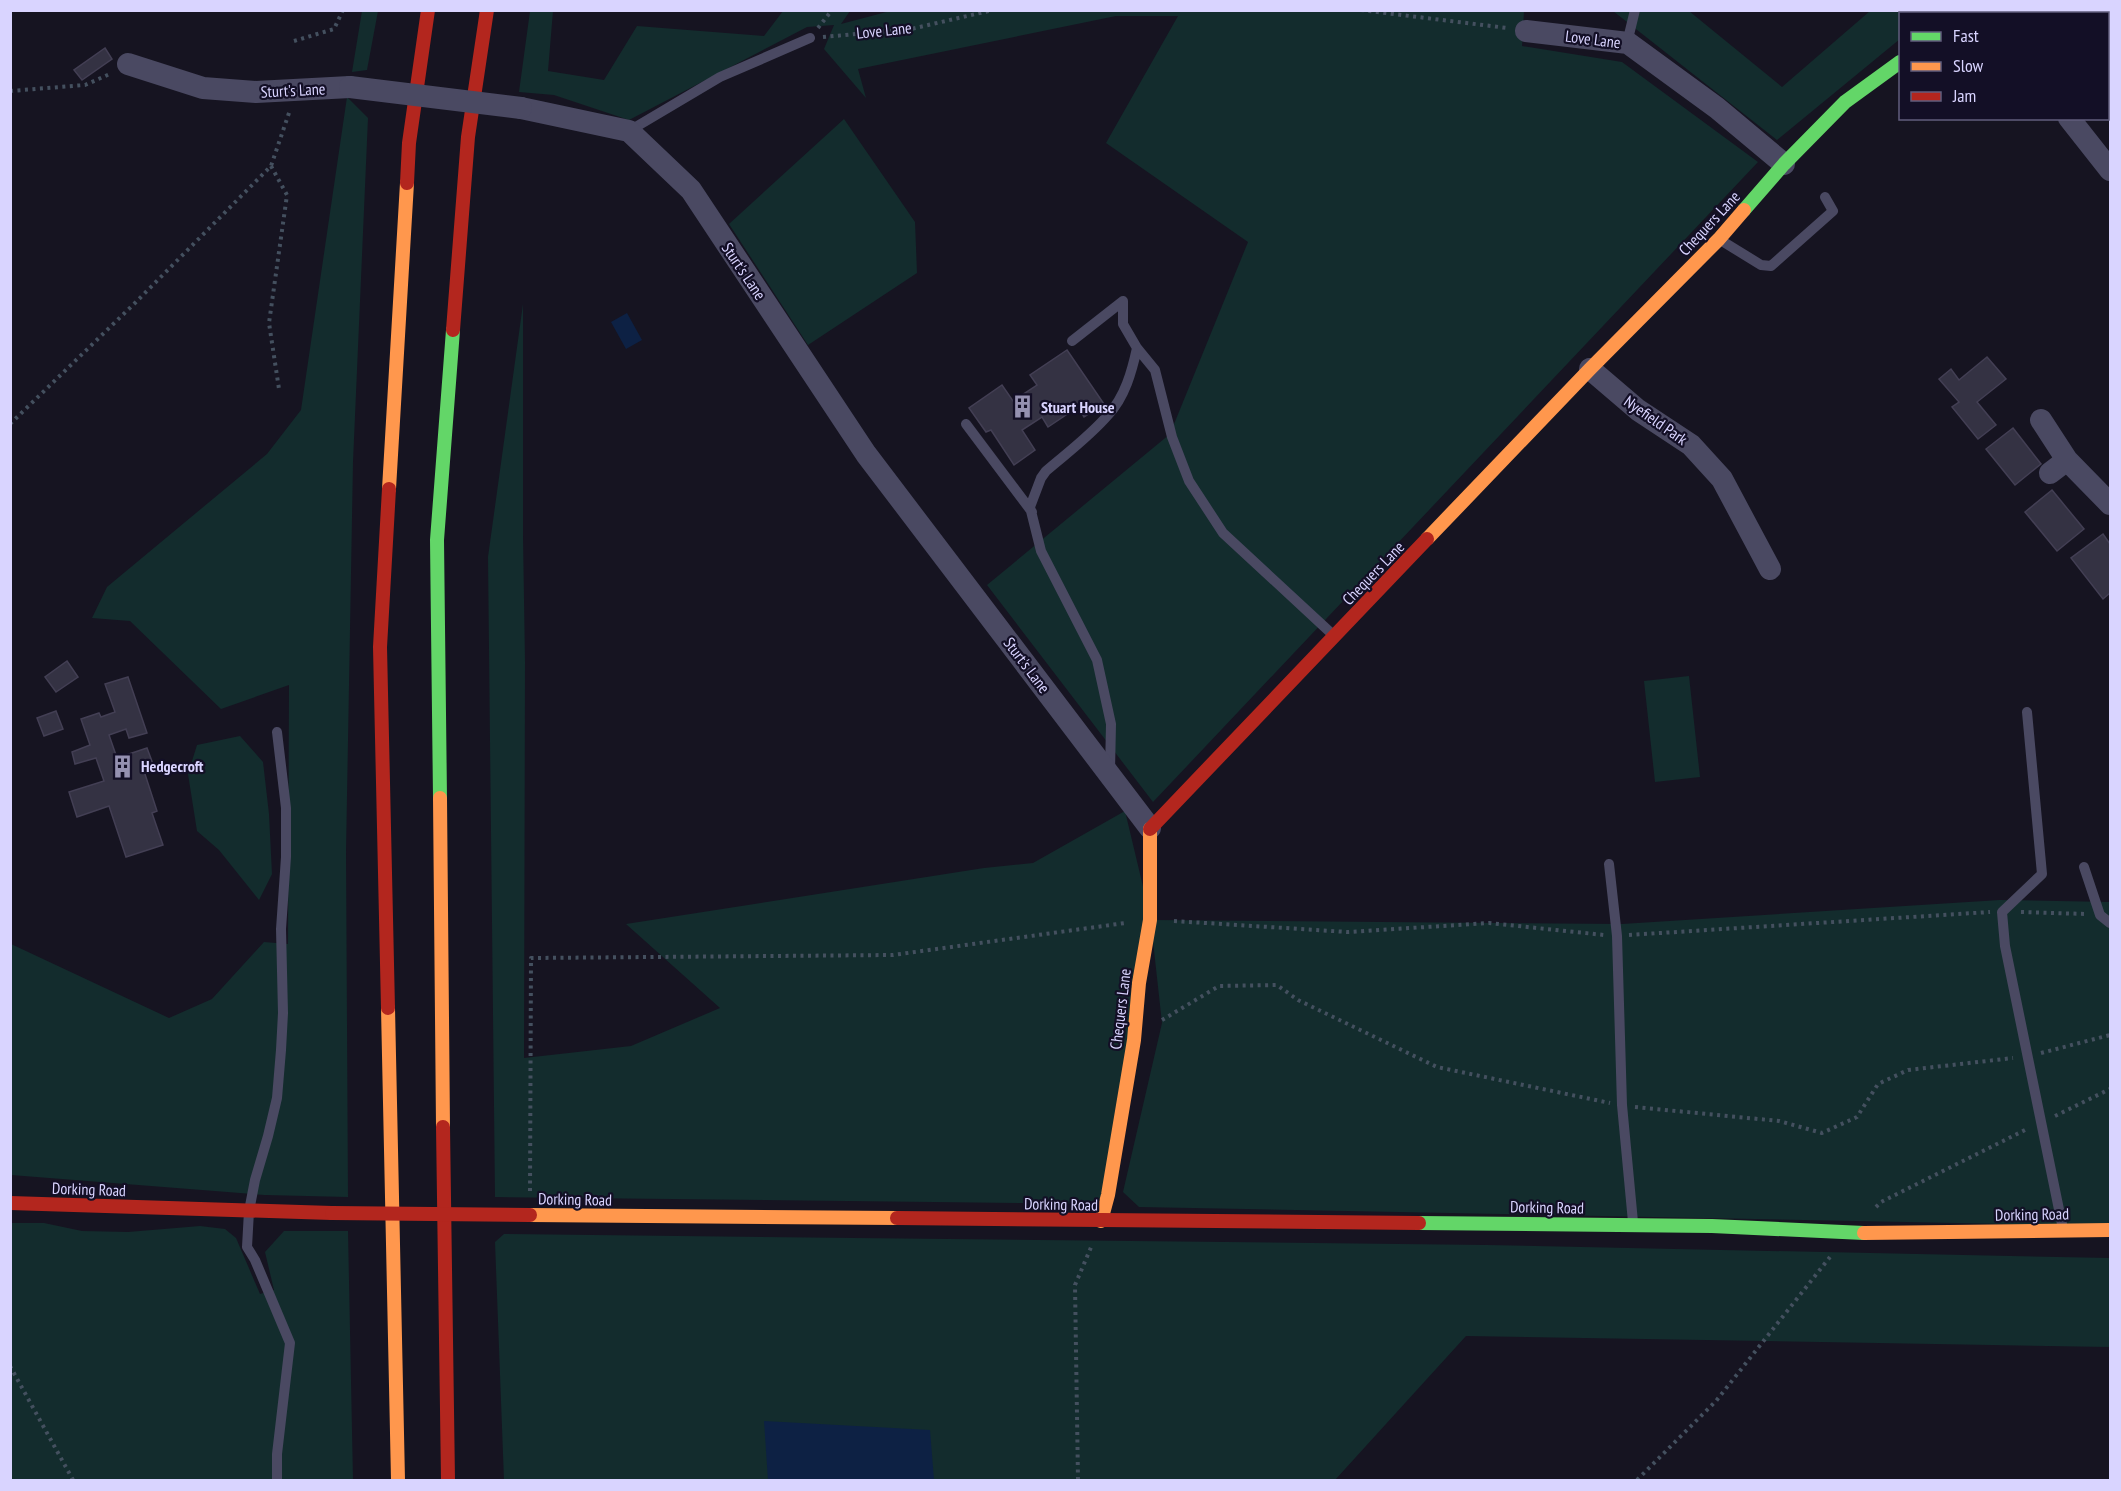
<svg xmlns="http://www.w3.org/2000/svg" width="2121" height="1491" viewBox="0 0 2121 1491" font-family="'PT Sans Narrow',sans-serif">
	<style>
		.green { fill: #132c2d }
		.water { fill: #0d2144 }
		.building { fill: #343243; stroke: #433f54; stroke-width: 1.5 }
		.lines { fill: none; stroke-linecap: round; stroke-linejoin: round }
		.path { stroke: #44505f; stroke-width: 4; stroke-dasharray: 3 4.5; stroke-linecap: butt }
		.lane { stroke: #4a4962; stroke-width: 10 }
		.street { stroke: #4a4962; stroke-width: 22 }
		.fast { stroke: #63d668; stroke-width: 14 }
		.slow { stroke: #ff974d; stroke-width: 14 }
		.jam { stroke: #b3261e; stroke-width: 14 }
		.street-bridge { stroke: #4a4962; stroke-width: 22 }
		.jam-bridge { stroke: #b3261e; stroke-width: 14 }
		.labels { text-anchor: middle; dominant-baseline: central; stroke-width: 4.5; stroke-linejoin: round; paint-order: stroke }
		.street-label { font-size: 16px; fill: #d9d4ff; stroke: #130f26 }
		.poi-label { font-size: 16px; font-weight: bold; fill: #d9d4ff; stroke: #130f26; text-anchor: start }
	</style>
	<rect width="100%" height="100%" fill="#161421"/>
	<path class="green" d="M894,10L1524,11L1522,46L1622,62L1758,162L1153,802L987,585L1170,434L1248,242L1106,143L1178,16H1116L858,69L866,98L824,49L834,25L807,27L629,120L554,95L519,92L530,11H553L548,71L604,80L637,26L764,36L783,11H850L841,24Z
		M362,11H378L367,70L352,72Z
		M1613,11H1689L1782,87L1870,11H1936L1932,13L1900,14V39L1777,140Z
		M347,97L368,118L353,462L346,852L348,1197L265,1195L11,1175V944L169,1018L212,999L264,942L288,944L289,685L221,709L130,621L92,618L107,587L267,454L301,410Z
		M844,119L915,222L917,273L808,345L729,224Z
		M523,304V536L525,662L524,1058L631,1046L720,1008L626,924L984,868L1033,863L1125,811L1151,920L1622,924L2000,900L2110,902V1226L1139,1207L1123,1192L1162,1023L1151,923L1106,1204L495,1197L488,557Z
		M1689,676L1700,777L1655,782L1644,681Z
		M240,736L263,762L269,814L272,874L259,900L219,850L197,831L188,774L197,745Z
		M11,1223H44L82,1231L128,1232L200,1226L225,1229L236,1238L260,1294L274,1290L265,1252L284,1231H348L353,1480H11Z
		M504,1234L1486,1245L2110,1258V1347L1466,1336L1335,1480H504L495,1242Z"/>
	<path class="water" d="M627,313L642,340L626,349L611,322Z
		M764,1421L930,1430L934,1480H768Z"/>
	<path class="building" d="M105,48L112,59L82,80L74,70Z
		M1067,350L1104,404L1084,417L1078,407L1048,427L1042,417L1022,430L1035,450L1014,465L991,430L986,432L969,408L1002,385L1013,401L1037,385L1030,375Z
		M1987,357L2006,379L1977,402L1996,425L1978,439L1952,407L1959,402L1939,379L1951,369L1959,380Z
		M2013,428L2041,464L2015,485L1986,449Z
		M2052,490L2084,529L2057,551L2025,512Z
		M2103,534L2110,544V593L2103,599L2071,558Z
		M67,661L78,677L56,692L45,677Z
		M128,677L147,733L129,738L126,729L109,735L117,758L147,748L153,764L143,768L157,811L152,813L163,845L126,857L109,806L77,817L69,792L104,781L96,758L75,764L72,752L90,745L81,719L99,713L101,717L115,712L105,684Z
		M56,711L63,729L44,736L37,718Z"/>
	<g class="lines">
		<path class="path" d="M1361,10L1507,28
			M818,28L832,10
			M823,37L911,29L993,10
			M294,41L334,29L343,10
			M10,91L85,85L112,73
			M271,166L287,195L269,323L279,389
			M10,424L136,302L271,166L290,110
			M2021,912L2086,914
			M1174,921L1348,932L1489,923L1604,935
			M1629,935L1990,912
			M1162,1020L1219,986L1277,985L1298,1000L1437,1067L1610,1103
			M2041,1053L2110,1035
			M1635,1107L1779,1121L1822,1133L1857,1117L1878,1084L1908,1070L2013,1058
			M2055,1116L2110,1089
			M530,1191L531,958L893,955L1125,923
			M1876,1207L1881,1202L2029,1128
			M10,1366L73,1480
			M1078,1480L1075,1285L1092,1245
			M1637,1480L1716,1401L1830,1257"/>
		<path class="lane" d="M1627,43L1635,10
			M629,131L720,77L810,38
			M1722,241L1761,265L1771,266L1833,211L1825,197
			M1072,341L1123,301
			M1137,348L1155,370L1172,437L1189,481L1223,533L1331,633
			M966,424L1032,512
			M2027,712L2042,874L2002,912L2005,946L2063,1229
			M277,732L286,808V857L281,929L283,1013L281,1050L277,1098L268,1136L255,1180L249,1211L247,1247L255,1260L290,1343L277,1454V1480
			M1110,771L1111,724L1097,660L1041,551L1030,507L1041,478L1046,471C1067,453 1090,436 1108,415C1125,397 1132,371 1137,348L1123,324V301
			M1609,864L1617,936L1622,1105L1633,1222
			M2084,867L2100,915L2110,923"/>
		<path class="street" d="M1526,31L1628,43L1717,108L1784,164
			M128,64L203,88L256,92L350,87
			M521,108L629,131L691,190L866,454L1150,828
			M2069,118L2110,170
			M1590,369L1638,410L1691,445L1722,479L1770,569
			M2041,420L2067,460L2110,504
			M2050,473L2067,460"/>
		<path class="fast" d="M1744,210L1784,164L1845,102L1900,62
			M440,798L437,540L453,330
			M1419,1223L1712,1226L1864,1233"/>
		<path class="slow" d="M389,489L407,183
			M1427,539L1590,369L1719,239L1744,210
			M440,798L443,1127
			M388,1008L398,1480
			M530,1215L897,1218
			M1101,1221L1108,1195L1134,1040L1139,983L1150,920V829
			M1864,1233L2110,1230"/>
		<path class="jam" d="M1967,14L1971,10
			M407,183L409,143L428,10
			M453,330L468,137L487,10
			M1150,829L1427,539
			M388,1008L380,647L389,489
			M443,1127L448,1480
			M10,1203L332,1213
			M897,1218L1419,1223"/>
		<path class="street-bridge" d="M350,87L521,108"/>
		<path class="jam-bridge" d="M332,1213L530,1215"/>
	</g>
	<defs>
		<symbol id="building-bare" viewBox="-9 -9 18 18"><path d="M-4-6H4V6H1V3H-1V6H-4ZM-2.5-4.3h1.7v1.8h-1.7ZM.8-4.3h1.7v1.8H.8ZM-2.5-1h1.7V.8h-1.7ZM.8-1h1.7V.8H.8Z" fill="#9591b1" stroke="#130f26" stroke-width="2.5" paint-order="stroke"/></symbol>
	</defs>
	<g fill-rule="evenodd">
		<use href="#building-bare" x="1006" y="390" width="33" height="33"/>
		<use href="#building-bare" x="106" y="750" width="33" height="33"/>
	</g>
	<g class="labels">
		<g class="street-label">
			<text transform="translate(884 30) rotate(-6)">Love Lane</text>
			<text transform="translate(1593 39) rotate(7)">Love Lane</text>
			<text transform="translate(293 90) rotate(-3)">Sturt's Lane</text>
			<text transform="translate(1709 223) rotate(-47)">Chequers Lane</text>
			<text transform="translate(744 271) rotate(56)">Sturt's Lane</text>
			<text transform="translate(1656 420) rotate(35)">Nyefield Park</text>
			<text transform="translate(1373 573) rotate(-46)">Chequers Lane</text>
			<text transform="translate(1027 665) rotate(53)">Sturt's Lane</text>
			<text transform="translate(1120 1009) rotate(-83)">Chequers Lane</text>
			<text transform="translate(89 1189) rotate(2)">Dorking Road</text>
			<text transform="translate(575 1199) rotate(1)">Dorking Road</text>
			<text transform="translate(1061 1204) rotate(1)">Dorking Road</text>
			<text transform="translate(1547 1207) rotate(1)">Dorking Road</text>
			<text transform="translate(2032 1214) rotate(-1)">Dorking Road</text>
		</g>
		<g class="poi-label">
			<text x="1041" y="407">Stuart House</text>
			<text x="141" y="766">Hedgecroft</text>
		</g>
	</g>
	<rect width="2121" height="1491" fill="none" stroke="#d9d4ff" stroke-width="24"/>
	<rect x="1899" y="12" width="210" height="108" fill="#130f26" stroke="#625e7d" stroke-width="1.5"/>
	<rect x="1911" y="32" width="30" height="9" fill="#63d668" stroke="#625e7d" stroke-width="1.5"/>
	<text x="1953" y="42" font-size="18" fill="#d9d4ff">Fast</text>
	<rect x="1911" y="62" width="30" height="9" fill="#ff974d" stroke="#625e7d" stroke-width="1.5"/>
	<text x="1953" y="72" font-size="18" fill="#d9d4ff">Slow</text>
	<rect x="1911" y="92" width="30" height="9" fill="#b3261e" stroke="#625e7d" stroke-width="1.5"/>
	<text x="1953" y="102" font-size="18" fill="#d9d4ff">Jam</text>
</svg>
